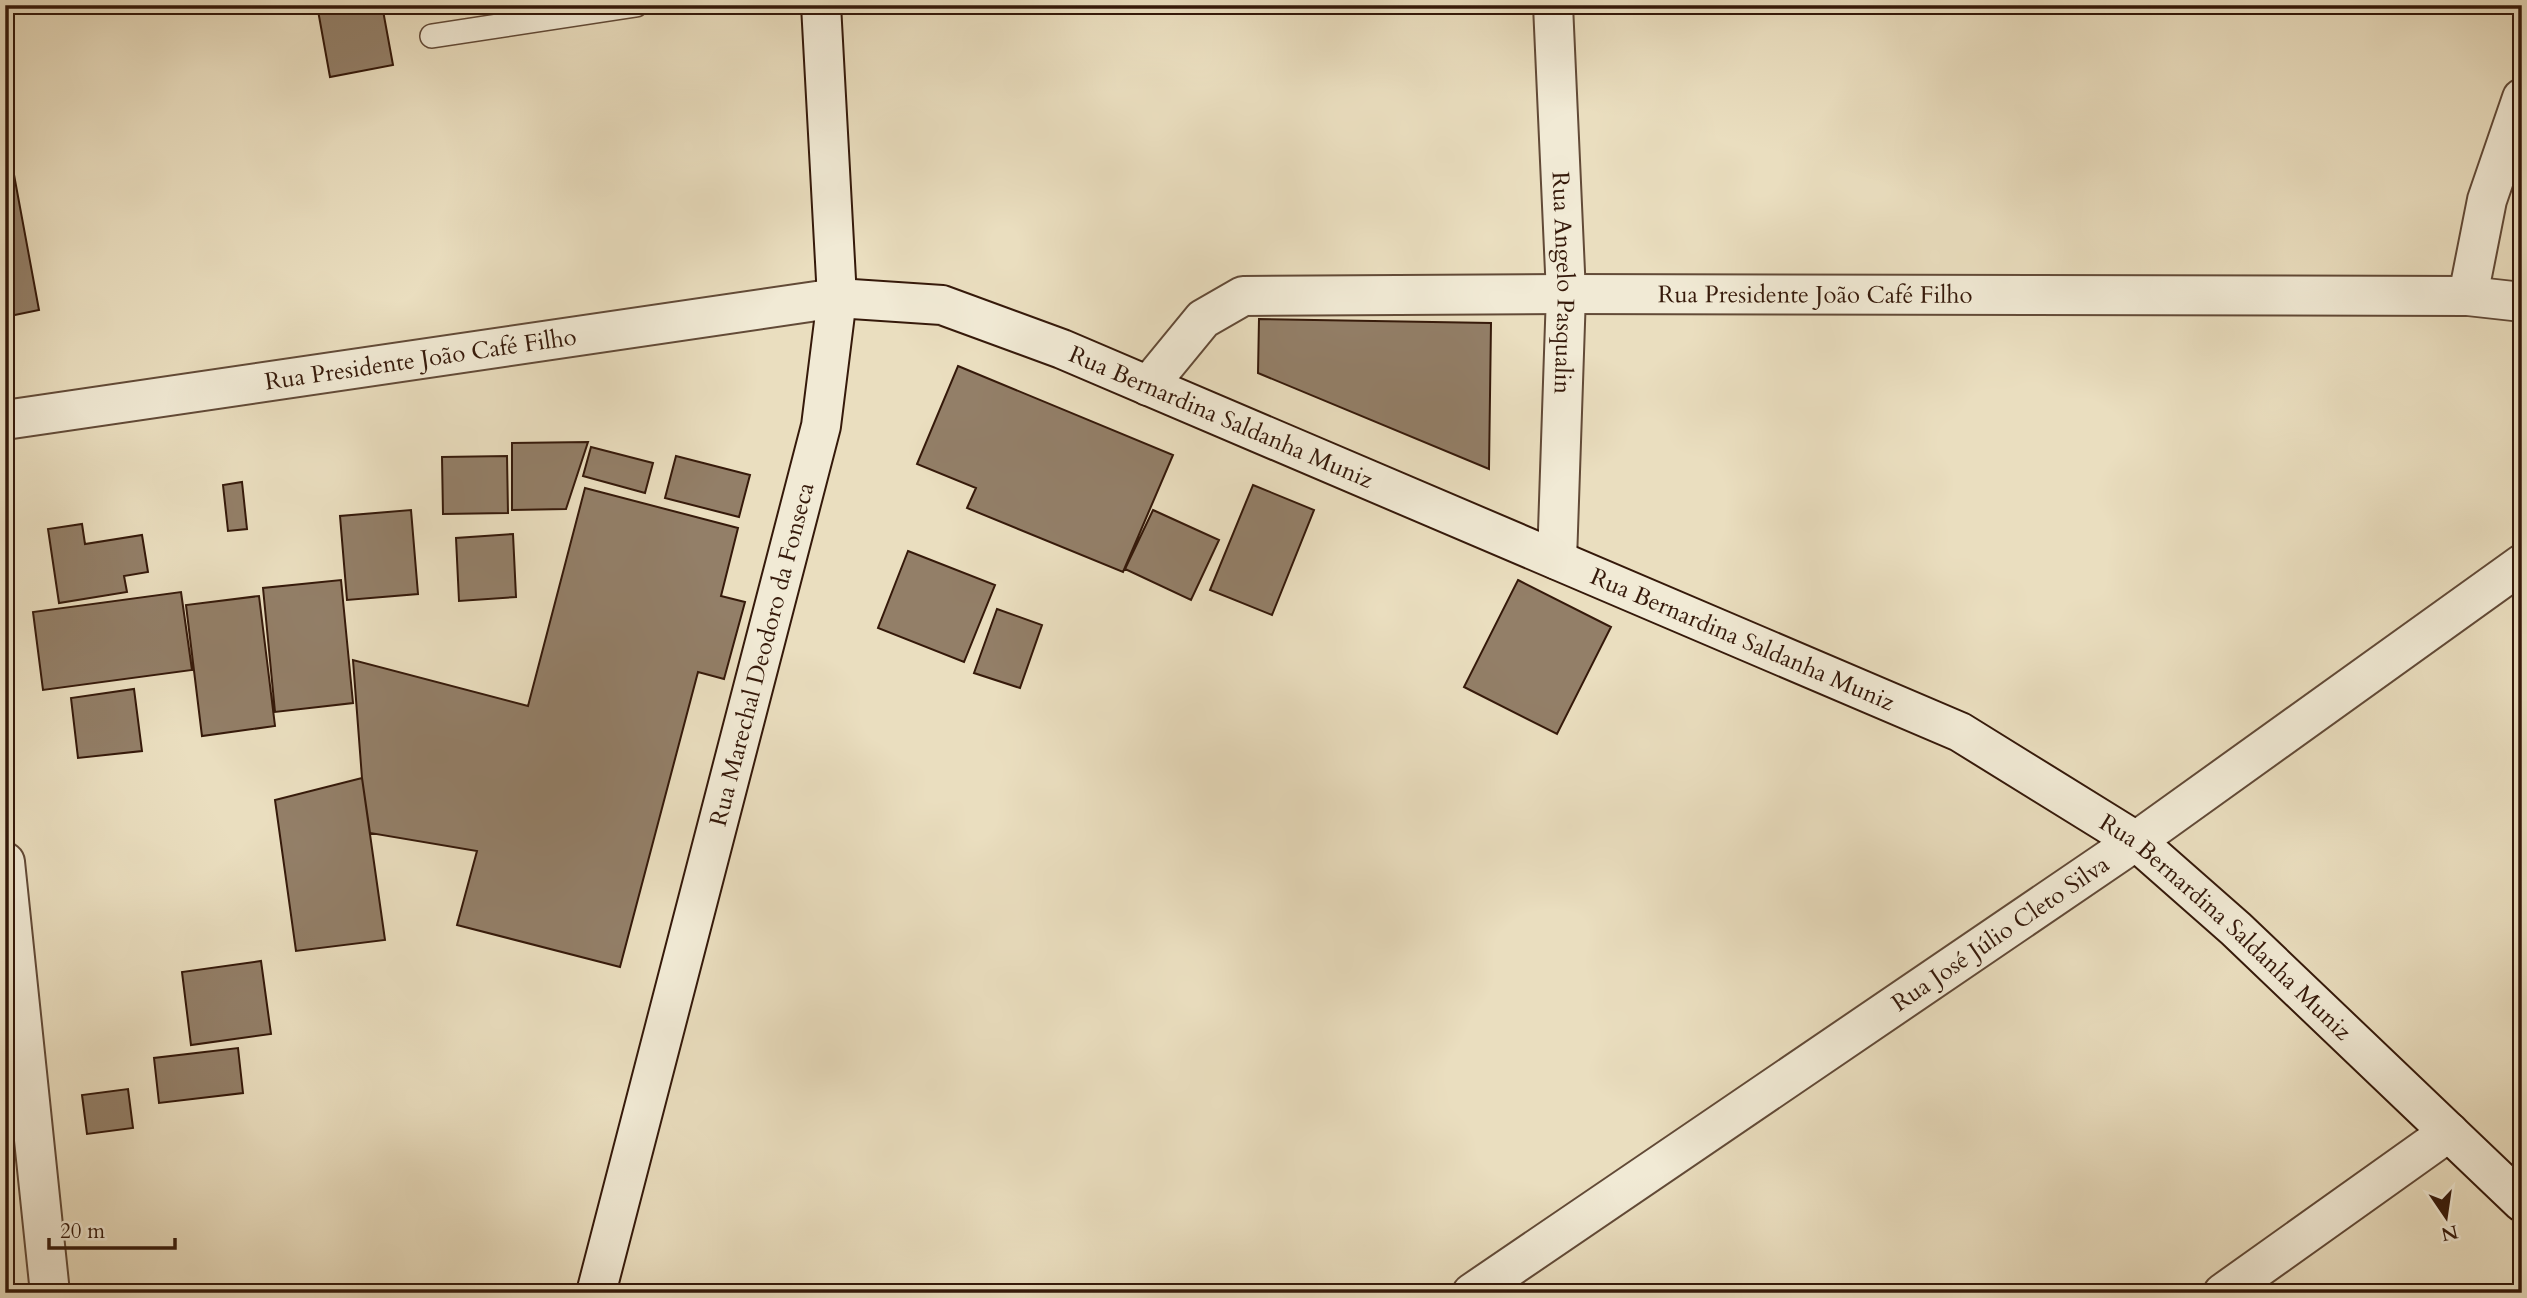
<svg xmlns="http://www.w3.org/2000/svg" width="2527" height="1298" viewBox="0 0 2527 1298" font-family="Cardo,serif">
	<style>
		.building { fill: #937f68; stroke: #35190a; stroke-width: 2 }
		.lines { fill: none; stroke-linecap: round; stroke-linejoin: round }
		.lane-casing { stroke: #624a37; stroke-width: 26 }
		.street-casing { stroke: #624a37; stroke-width: 42 }
		.secondary-casing { stroke: #35190a; stroke-width: 42 }
		.lane { stroke: #f1ead5; stroke-width: 23 }
		.street { stroke: #f1ead5; stroke-width: 38 }
		.secondary { stroke: #f1ead5; stroke-width: 38 }
		.labels { text-anchor: middle; dominant-baseline: central; stroke-width: 5; stroke-linejoin: round; paint-order: stroke }
		.street-label { font-size: 24px; fill: #35190a; stroke: #f1ead5 }
	</style>
	<rect width="100%" height="100%" fill="#eadebf"/>
	<filter id="stains"><feTurbulence type="fractalNoise" baseFrequency=".00286" numOctaves="4"/><feColorMatrix values="0 0 0 0 .2 0 0 0 0 .09 0 0 0 0 .02 0 0 0 .5 -.17"/></filter>
	<radialGradient id="worn" r=".72"><stop offset=".6" stop-color="#630" stop-opacity="0"/><stop offset="1" stop-color="#630" stop-opacity=".3"/></radialGradient>
	<path class="building" d="M317,5H382L393,65L330,77Z
		M5,126L39,310L5,317Z
		M1259,319L1491,323L1489,469L1258,373Z
		M958,366L1173,455L1123,572L967,508L976,488L917,464Z
		M588,442L566,509L512,510V443Z
		M591,447L653,463L645,493L583,476Z
		M507,456L508,513L443,514L442,457Z
		M676,456L750,475L739,517L665,498Z
		M242,482L247,529L228,531L223,485Z
		M1253,485L1314,510L1272,615L1210,590Z
		M585,488L738,528L721,596L745,602L724,679L698,672L620,967L457,925L477,851L370,833L362,778L353,660L528,706Z
		M411,510L418,594L347,600L340,516Z
		M1153,510L1219,540L1191,600L1125,569Z
		M82,524L85,544L142,535L148,572L124,576L127,592L59,603L48,529Z
		M513,534L516,597L459,601L456,538Z
		M908,551L995,585L964,662L878,628Z
		M341,580L353,703L275,712L263,588Z
		M1518,580L1611,627L1557,734L1464,687Z
		M181,592L192,670L43,690L33,612Z
		M259,596L275,726L202,736L186,605Z
		M997,609L1042,625L1020,688L974,673Z
		M134,689L142,751L78,758L71,698Z
		M362,778L385,940L296,951L275,800Z
		M261,961L271,1034L191,1045L182,972Z
		M238,1048L243,1093L159,1103L154,1058Z
		M128,1089L133,1128L87,1134L82,1095Z"/>
	<g class="lines">
		<defs>
			<path id="lane" d="M432,36L636,5"/>
			<g id="street">
				<path id="s1" d="M1553,5L1566,294L1557,560"/>
				<path d="M2468,296L2487,200L2522,98"/>
				<path id="s2" d="M1148,386L1203,319L1243,296L1566,294L2468,296L2522,302"/>
				<path id="s3" d="M5,420L837,298"/>
				<path d="M5,862L50,1293"/>
				<path id="s4" d="M1472,1293L2136,841L2522,564"/>
				<path d="M2223,1293L2449,1132"/>
			</g>
			<g id="secondary">
				<path id="s5" d="M837,298L942,305L1062,349L1960,732L2136,841L2236,929L2522,1202"/>
				<path id="s6" d="M596,1293L821,426L837,298L821,5"/>
			</g>
		</defs>
		<use href="#lane" class="lane-casing"/>
		<use href="#street" class="street-casing"/>
		<use href="#secondary" class="secondary-casing"/>
		<use href="#lane" class="lane"/>
		<use href="#street" class="street"/>
		<use href="#secondary" class="secondary"/>
	</g>
	<g class="labels">
		<g class="street-label">
			<text stroke="none"><textPath href="#s1" startOffset="278">Rua Angelo Pasqualin</textPath></text>
			<text stroke="none"><textPath href="#s2" startOffset="705">Rua Presidente João Café Filho</textPath></text>
			<text stroke="none"><textPath href="#s3" startOffset="420">Rua Presidente João Café Filho</textPath></text>
			<text stroke="none"><textPath href="#s5" startOffset="406">Rua Bernardina Saldanha Muniz</textPath></text>
			<text stroke="none"><textPath href="#s5" startOffset="973">Rua Bernardina Saldanha Muniz</textPath></text>
			<text stroke="none"><textPath href="#s6" startOffset="660">Rua Marechal Deodoro da Fonseca</textPath></text>
			<text stroke="none"><textPath href="#s5" startOffset="1540">Rua Bernardina Saldanha Muniz</textPath></text>
			<text stroke="none"><textPath href="#s4" startOffset="639">Rua José Júlio Cleto Silva</textPath></text>
		</g>
	</g>
	<rect width="2527" height="1298" fill="none" stroke="#eadebf" stroke-width="28"/>
	<rect x="7" y="7" width="2513" height="1284" fill="none" stroke="#35190a" stroke-width="3.5"/>
	<rect x="14" y="14" width="2499" height="1270" fill="none" stroke="#35190a" stroke-width="2"/>
	<g transform="translate(2446 1217) rotate(167)" stroke="#f1ead5" stroke-width="5" paint-order="stroke">
	<path d="M0-5L12 26L0 18L-12 26Z" fill="#35190a"/>
	<text y="-10" font-size="19" font-weight="bold" text-anchor="middle" fill="#35190a">N</text>
	</g>
	<path d="M49 1238v10h126v-10" fill="none" stroke="#35190a" stroke-width="3.5"/>
	<text x="60" y="1238" font-size="21" fill="#35190a" stroke="#f1ead5" stroke-width="5" paint-order="stroke">20 m</text>
	<rect width="100%" height="100%" filter="url(#stains)"/>
	<rect width="100%" height="100%" fill="url(#worn)"/>
</svg>
